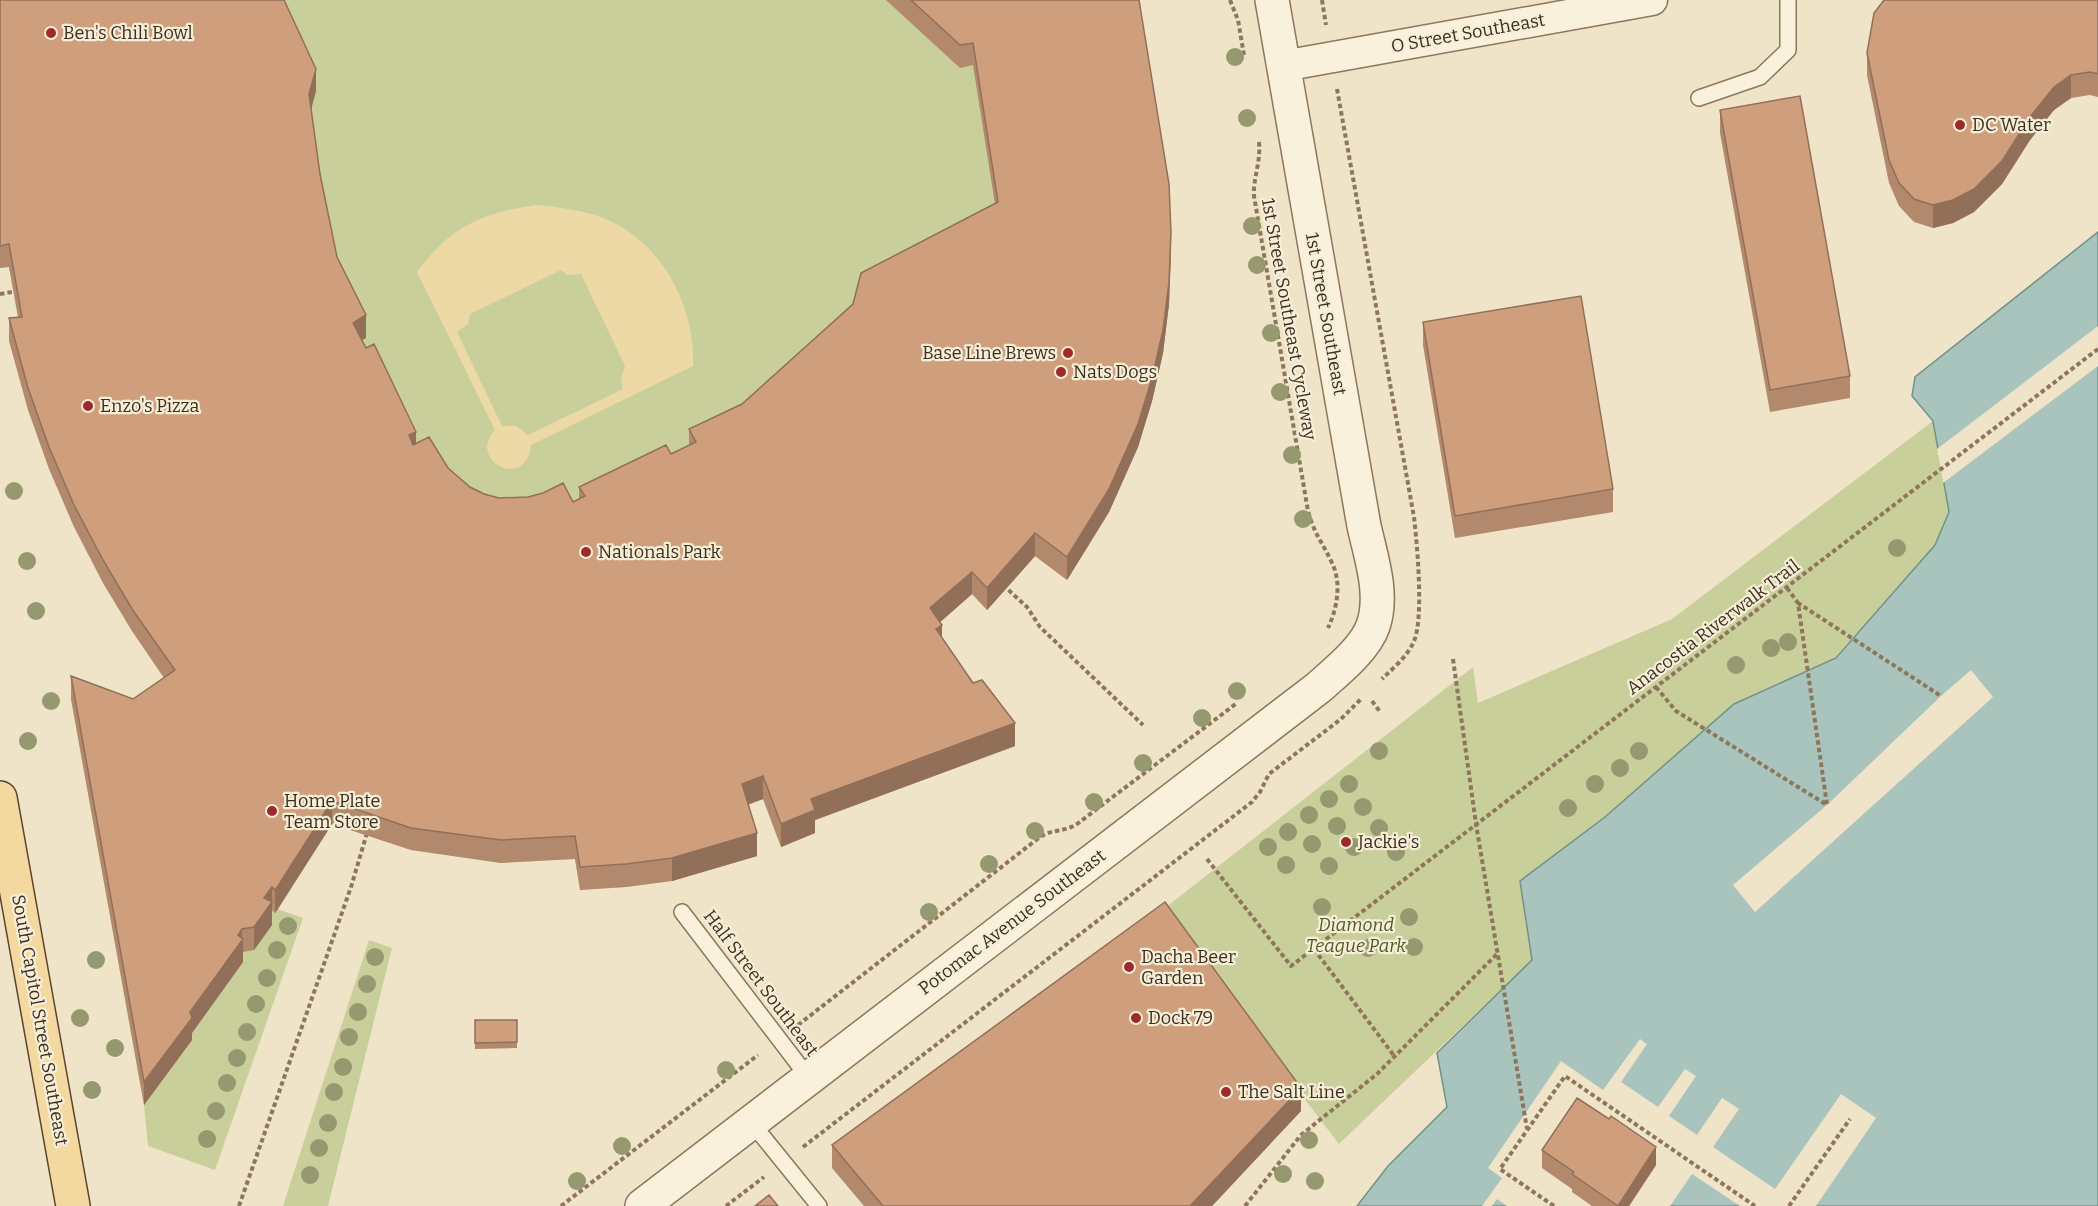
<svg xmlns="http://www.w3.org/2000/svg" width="2098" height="1206" viewBox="0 0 2098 1206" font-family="Bitter,serif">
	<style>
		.green { fill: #c9cf9b }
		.sand { fill: #ecd9a5; fill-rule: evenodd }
		.water { fill: #a9c4bc; stroke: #6f938a; stroke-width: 1.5 }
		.pier { fill: #f0e4c8 }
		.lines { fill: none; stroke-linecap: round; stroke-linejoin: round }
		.service-casing { stroke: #8d765c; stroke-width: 18 }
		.minor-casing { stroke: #8d765c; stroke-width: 33 }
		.tertiary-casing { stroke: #8d765c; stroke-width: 36 }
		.primary-casing { stroke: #5b4430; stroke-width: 36 }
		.path { stroke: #8d765c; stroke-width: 4; stroke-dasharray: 4.5 3; stroke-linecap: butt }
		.service { stroke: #faf1dc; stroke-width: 15 }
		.minor { stroke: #faf1dc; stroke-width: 30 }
		.tertiary { stroke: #faf1dc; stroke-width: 33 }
		.primary { stroke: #f3d9a0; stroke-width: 33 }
		.tree { fill: #96986f }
		.wall { fill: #b2896c }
		.shaded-wall { fill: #916f58 }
		.building { fill: #cf9f7d; stroke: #916f58; stroke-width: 1.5 }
		.poi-dot { fill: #9e2a2b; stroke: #f7eed8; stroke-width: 2 }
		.labels { text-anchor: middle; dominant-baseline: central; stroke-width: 4.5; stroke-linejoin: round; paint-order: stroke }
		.poi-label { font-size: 18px; fill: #3d2e20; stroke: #f7eed8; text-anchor: start }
		.street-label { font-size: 18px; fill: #3d2e20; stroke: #f7eed8 }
		.park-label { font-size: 18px; font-style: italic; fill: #4d5a26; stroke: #f7eed8 }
	</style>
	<rect width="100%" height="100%" fill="#f0e4c8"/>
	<path class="green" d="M0,0H1135L1171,256L1169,304L1163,353L1152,401L1138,447L1109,512L1067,580L1035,556L987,610L972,594L930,631L1015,746L812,821L815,833L781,847L763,799L742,807L757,856L672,881L626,887L580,890L575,859L501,863L411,850L332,824L278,909L303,918L215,1170L148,1146L144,1105L71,699L133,722L175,693L132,631L103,583L22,339L9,267L0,268Z
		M1933,421L1949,512L1935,545L1836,658L1734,705L1605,817L1521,881L1532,960L1339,1144L1161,911L1473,667L1478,703L1672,619Z
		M369,940L392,948L328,1206H283Z"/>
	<path class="sand" d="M536,205C556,207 575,209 595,215C658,235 696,303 693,366L531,445C526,492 466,460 495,430L417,272C450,227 482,213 536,205ZM561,270L567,275L581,274L625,366L621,378L623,389L528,435L516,426H502L457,332L468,324L470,314Z"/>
	<path class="water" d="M2098,232V1206H1357L1388,1166L1447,1107L1437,1053L1532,960L1520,881L1605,817L1734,704L1836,658L1935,545L1949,512L1933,421L1912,396L1915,377Z"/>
	<path class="pier" d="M2098,326V366L1943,483L1937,449Z
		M1971,670L1993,697L1755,912L1733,885L1827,805L1941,696Z
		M1640,1039L1647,1044L1621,1082L1658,1107L1685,1069L1696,1076L1669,1116L1697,1135L1722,1098L1739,1109L1713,1147L1775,1189L1841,1094L1876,1118L1816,1206H1740L1692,1174L1670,1206H1507L1497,1199L1492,1206H1482L1502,1178L1488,1168L1561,1061L1603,1090Z"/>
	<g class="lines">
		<defs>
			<path id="service" d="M1699,98L1760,77L1788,50V0
				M682,912L808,1077
				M751,1122L819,1206"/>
			<path id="minor" d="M1283,66L1652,0"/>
			<path id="tertiary" d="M642,1206L1318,688C1336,672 1365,649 1373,626C1384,595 1371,557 1364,526L1272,0"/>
			<path id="primary" d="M0,798L73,1206"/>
		</defs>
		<use href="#service" class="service-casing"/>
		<use href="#minor" class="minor-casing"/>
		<use href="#tertiary" class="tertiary-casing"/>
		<use href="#primary" class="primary-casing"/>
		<path class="path" d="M1230,0L1238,20L1244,55
			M1322,0L1326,25
			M1337,89L1414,517C1417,543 1424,618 1414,641C1408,656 1393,668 1382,679
			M1259,142C1261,163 1253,177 1254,196L1308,511C1314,534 1323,543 1332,563C1342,583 1337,609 1328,628
			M0,294L17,291
			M1003,585L1027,607L1040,627L1143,725
			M1787,588L1798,603
			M1453,659L1476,824L1527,1129
			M1656,687L1676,711L1827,805L1798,603L1941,696
			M1372,701L1381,713
			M1207,859L1291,966L2098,349
			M1314,949L1395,1057
			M798,1025L1040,837C1052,829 1065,832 1077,824L1237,703
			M803,1147L1252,802L1260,792L1269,774L1341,719L1361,699
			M239,1206L351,887L367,833
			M561,1206L758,1055
			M726,1206L764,1177
			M1245,1206L1301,1135L1377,1074L1498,953
			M1554,1206L1500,1169L1565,1076L1755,1206
			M1789,1206L1850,1119"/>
		<use href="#service" class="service"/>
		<use href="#minor" class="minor"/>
		<use href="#tertiary" class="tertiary"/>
		<use href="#primary" class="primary"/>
	</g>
	<g class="tree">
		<circle cx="1235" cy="57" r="9"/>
		<circle cx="1247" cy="118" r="9"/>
		<circle cx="1252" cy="226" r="9"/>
		<circle cx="1257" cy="265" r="9"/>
		<circle cx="1271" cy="333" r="9"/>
		<circle cx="1280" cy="392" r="9"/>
		<circle cx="1292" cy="455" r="9"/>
		<circle cx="14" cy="491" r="9"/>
		<circle cx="1303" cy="519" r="9"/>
		<circle cx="1897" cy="548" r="9"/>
		<circle cx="27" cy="561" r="9"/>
		<circle cx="36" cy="611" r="9"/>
		<circle cx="1788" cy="642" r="9"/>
		<circle cx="1771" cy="648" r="9"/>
		<circle cx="1736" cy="665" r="9"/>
		<circle cx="1237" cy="691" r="9"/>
		<circle cx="51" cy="701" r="9"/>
		<circle cx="1202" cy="718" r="9"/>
		<circle cx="28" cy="741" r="9"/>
		<circle cx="1379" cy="751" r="9"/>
		<circle cx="1639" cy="751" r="9"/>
		<circle cx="1143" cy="763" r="9"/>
		<circle cx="1620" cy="768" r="9"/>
		<circle cx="1349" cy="784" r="9"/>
		<circle cx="1595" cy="784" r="9"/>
		<circle cx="1329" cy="799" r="9"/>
		<circle cx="1094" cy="802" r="9"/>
		<circle cx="1363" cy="807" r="9"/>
		<circle cx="1568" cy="808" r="9"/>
		<circle cx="1309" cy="815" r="9"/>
		<circle cx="1337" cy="826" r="9"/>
		<circle cx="1379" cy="828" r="9"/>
		<circle cx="1035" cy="831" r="9"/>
		<circle cx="1288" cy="832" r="9"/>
		<circle cx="1312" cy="844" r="9"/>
		<circle cx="1268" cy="847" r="9"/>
		<circle cx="1354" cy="847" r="9"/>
		<circle cx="1396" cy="852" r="9"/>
		<circle cx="989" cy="864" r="9"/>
		<circle cx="1286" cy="865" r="9"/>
		<circle cx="1329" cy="866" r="9"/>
		<circle cx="1322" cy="907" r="9"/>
		<circle cx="929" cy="912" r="9"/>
		<circle cx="1409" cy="917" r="9"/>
		<circle cx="288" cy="926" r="9"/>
		<circle cx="1414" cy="947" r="9"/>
		<circle cx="1368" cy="948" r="9"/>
		<circle cx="277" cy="950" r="9"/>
		<circle cx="375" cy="957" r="9"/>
		<circle cx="96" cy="960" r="9"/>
		<circle cx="267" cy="978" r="9"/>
		<circle cx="367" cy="984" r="9"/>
		<circle cx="256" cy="1004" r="9"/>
		<circle cx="358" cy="1012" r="9"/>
		<circle cx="80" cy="1018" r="9"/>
		<circle cx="247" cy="1032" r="9"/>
		<circle cx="349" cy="1037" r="9"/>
		<circle cx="115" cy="1048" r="9"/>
		<circle cx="237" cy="1058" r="9"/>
		<circle cx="343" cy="1067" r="9"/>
		<circle cx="726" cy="1070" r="9"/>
		<circle cx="227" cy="1083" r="9"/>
		<circle cx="92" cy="1090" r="9"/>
		<circle cx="334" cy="1092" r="9"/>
		<circle cx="216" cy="1111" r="9"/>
		<circle cx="328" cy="1123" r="9"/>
		<circle cx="207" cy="1139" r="9"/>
		<circle cx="1309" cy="1140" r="9"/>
		<circle cx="622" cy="1146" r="9"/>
		<circle cx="319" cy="1148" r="9"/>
		<circle cx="1283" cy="1174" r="9"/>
		<circle cx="310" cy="1175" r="9"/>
		<circle cx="577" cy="1181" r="9"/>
		<circle cx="1315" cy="1181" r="9"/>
	</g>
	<path class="wall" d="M0,0L316,91L311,109L320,174L337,257L366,338L362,340L416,443L470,487L484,494L499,498L573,502L579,499V487L671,454L689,445V429L742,404L995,204L973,65L960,68L886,0H1139L1171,256L1169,304L1163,353L1152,401L1138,447L1109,512L1067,580L1035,556L987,610L972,594L940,622L942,638L1015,746L815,820V833L781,847L763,799L748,804L757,856L672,881L626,887L580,890L575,859L501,863L411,850L332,824L278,909L275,913L272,910V925L254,950L243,952V962L192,1033V1040L144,1105L71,699V676L133,699L164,678L132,631L103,583L74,527L49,469L28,410L9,341V318L18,317L9,267L0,268Z
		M2098,0V97L2090,95L2071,98L2054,110L2030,140L2002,184L1974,212L1953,223L1933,228L1914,222L1899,206L1889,183L1867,75V53Z
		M1720,110L1850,376V398L1770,412L1720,133Z
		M1423,322L1613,489V512L1455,538L1423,345Z
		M475,1020H517V1048L475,1049Z
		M1301,1111L1212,1206H864L832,1168V1145Z
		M1609,1119L1656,1165L1629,1206H1592L1572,1192V1189L1542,1168V1150Z"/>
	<path class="shaded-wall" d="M316,69V91L309,117V94Z
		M2071,75V98L2054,110L2030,140L2002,184L1974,212L1953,223L1933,228V205L2030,117L2054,87Z
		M1171,233L1169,304L1163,353L1152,401L1138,447L1109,512L1067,580V557Z
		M366,315V338L353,345V323Z
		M416,432V455L409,435Z
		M1035,533V556L987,610V588Z
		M972,572V594L930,631V608Z
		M942,625V648L936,629Z
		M1015,723V746L815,820V833L781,847V824L811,799Z
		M763,776V799L742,807V784Z
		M332,801V824L275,913V890Z
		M757,833V856L672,881V858Z
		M272,887V925L254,950V927L264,898Z
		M242,929V941L243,939V962L192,1033V1040L144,1105V1082L190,1012Z
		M1301,1088V1111L1212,1206H1190Z
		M1656,1147V1165L1629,1206H1618Z"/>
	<path class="building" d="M0,0H284L316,69L309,94L320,174L337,257L366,315L353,323L366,348L374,344L416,432L409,435L413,445L429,437L448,468L470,487L484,494L499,498L528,497L543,493L563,483L573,502L585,496L579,487L666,445L671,454L696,442L689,429L742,404L853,304L861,273L998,202L973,43L960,45L911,0H1139L1169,184L1171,233L1169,282L1163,330L1152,378L1138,424L1109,489L1067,557L1035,533L987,588L972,572L930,608L942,625L936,629L973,683L982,680L1015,723L811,799L815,810L781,824L763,776L742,784L757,833L672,858L626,864L580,867L575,836L501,840L411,828L332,801L278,886L275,890L272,887L264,898L272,902L254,927L242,929L238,935L243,939L190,1012L192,1018L144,1082L71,676L133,699L175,670L132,609L103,560L74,505L49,447L28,388L9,318L22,317L9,244L0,246Z
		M1884,0H2098V74L2090,72L2071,75L2054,87L2030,117L2002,161L1974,189L1953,200L1933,205L1914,199L1899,183L1889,160L1867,53L1874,13Z
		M1800,96L1850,376L1770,390L1720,110Z
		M1581,296L1613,489L1455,516L1423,322Z
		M1165,902L1301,1088L1190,1206H883L832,1145Z
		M475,1020H517V1042L475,1043Z
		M1577,1098L1609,1119L1611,1116L1656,1147L1618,1206L1572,1174L1574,1172L1542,1150Z
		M769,1195L778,1206H755Z"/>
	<g class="poi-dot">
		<circle cx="51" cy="33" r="6"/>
		<circle cx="1960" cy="125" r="6"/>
		<circle cx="1068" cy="353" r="6"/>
		<circle cx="1061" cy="372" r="6"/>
		<circle cx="88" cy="406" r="6"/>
		<circle cx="586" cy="552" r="6"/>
		<circle cx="272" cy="811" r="6"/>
		<circle cx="1346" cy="842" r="6"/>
		<circle cx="1129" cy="967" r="6"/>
		<circle cx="1136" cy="1018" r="6"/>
		<circle cx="1226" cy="1092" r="6"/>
	</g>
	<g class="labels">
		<g class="poi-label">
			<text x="63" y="33">Ben's Chili Bowl</text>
			<text x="1972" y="125">DC Water</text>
			<text x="1056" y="353" text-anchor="end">Base Line Brews</text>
			<text x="1073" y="372">Nats Dogs</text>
			<text x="100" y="406">Enzo's Pizza</text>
			<text x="598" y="552">Nationals Park</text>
			<text x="284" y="801">Home Plate<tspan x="284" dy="21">Team Store</tspan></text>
			<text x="1358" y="842">Jackie's</text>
			<text x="1141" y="957">Dacha Beer<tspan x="1141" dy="21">Garden</tspan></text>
			<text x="1148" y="1018">Dock 79</text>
			<text x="1238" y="1092">The Salt Line</text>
		</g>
		<g class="street-label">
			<text transform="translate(1468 33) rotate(-10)">O Street Southeast</text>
			<text transform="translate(1326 314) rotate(80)">1st Street Southeast</text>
			<text transform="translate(1289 319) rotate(80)">1st Street Southeast Cycleway</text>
			<text transform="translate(1713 627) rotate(-37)">Anacostia Riverwalk Trail</text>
			<text transform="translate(1012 922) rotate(-37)">Potomac Avenue Southeast</text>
			<text transform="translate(761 983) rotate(53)">Half Street Southeast</text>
			<text transform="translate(40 1020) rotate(80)">South Capitol Street Southeast</text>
		</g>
		<g class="park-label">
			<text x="1356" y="925">Diamond<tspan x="1356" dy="21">Teague Park</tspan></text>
		</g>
	</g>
</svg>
